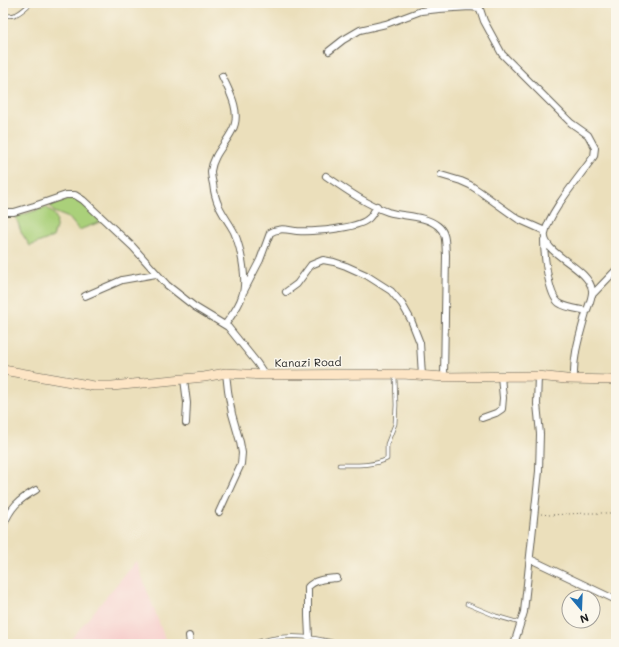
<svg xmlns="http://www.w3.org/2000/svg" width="619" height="647" viewBox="0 0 619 647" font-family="Mali,sans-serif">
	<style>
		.built { fill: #f7d0cd }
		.green { fill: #aad07a; stroke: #63764b }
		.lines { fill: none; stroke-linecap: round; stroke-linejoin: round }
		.lane-casing { stroke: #646054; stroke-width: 4.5 }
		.street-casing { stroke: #646054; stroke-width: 8 }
		.secondary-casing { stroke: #646054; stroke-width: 10 }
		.path { stroke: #646054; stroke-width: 1; stroke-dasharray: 1 3; stroke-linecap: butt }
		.lane { stroke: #fff; stroke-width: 3 }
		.street { stroke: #fff; stroke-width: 6 }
		.secondary { stroke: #fde5c5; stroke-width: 9 }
		.labels { text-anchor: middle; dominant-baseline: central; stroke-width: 3; stroke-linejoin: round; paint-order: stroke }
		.street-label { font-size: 11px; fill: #1c1c1c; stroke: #fbf7ec }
	</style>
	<rect width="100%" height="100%" fill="#fbf7ec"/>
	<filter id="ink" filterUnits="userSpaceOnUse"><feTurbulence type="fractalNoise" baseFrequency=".025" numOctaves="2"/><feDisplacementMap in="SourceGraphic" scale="8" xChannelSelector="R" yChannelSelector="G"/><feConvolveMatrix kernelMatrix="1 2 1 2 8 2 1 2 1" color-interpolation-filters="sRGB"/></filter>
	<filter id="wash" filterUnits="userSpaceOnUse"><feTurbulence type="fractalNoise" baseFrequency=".012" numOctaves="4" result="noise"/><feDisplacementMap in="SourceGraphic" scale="16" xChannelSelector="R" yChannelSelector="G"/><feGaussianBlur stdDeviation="0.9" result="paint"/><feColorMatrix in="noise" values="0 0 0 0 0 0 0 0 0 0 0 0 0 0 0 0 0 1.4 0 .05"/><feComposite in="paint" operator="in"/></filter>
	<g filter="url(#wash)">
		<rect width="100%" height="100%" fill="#ebdfbb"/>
		<path class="built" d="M136,561L167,644H67Z"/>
		<path class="green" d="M75,197L89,207L103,221L79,230L69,218L54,212L50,205Z
			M46,207C60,218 58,221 53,237L30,246L21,232L16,217Z"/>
	</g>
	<g filter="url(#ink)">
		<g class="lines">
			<defs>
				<path id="lane" d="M3,14C14,20 23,10 31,3
					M339,465C354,465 374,466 387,459V444L395,424L396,405L395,376
					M467,604L496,616L520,623
					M252,644C280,633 310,635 339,644"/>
				<path id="street" d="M478,3L484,21L502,54L571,123L588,135L595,148L594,156C581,175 549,212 545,233C541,254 589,267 592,290C593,298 587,308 585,316C579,338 573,356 574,379
					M329,51L343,40L360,30L386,24L421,11L439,9L470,7L479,8
					M222,76C230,92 242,114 232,131C225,145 213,155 211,171C211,175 212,180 213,184C215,202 221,211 230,225C240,239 248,280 242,296C239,307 231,316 225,325
					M441,175L461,181L470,185L479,191L518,219L545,231
					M326,176C345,189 366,204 388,212C404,217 424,215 438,226C447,233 445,245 446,255L444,377
					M3,212H14L34,206L66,195H75L83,200L133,247L167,285L195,307L228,327L257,363L265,375
					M544,240C544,253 548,295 559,303C566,308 578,309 587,311
					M244,291L260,260L270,233C278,227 288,230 297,231C313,232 356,229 368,219C372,216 374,211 377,206
					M286,292L297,284L311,265L323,260L334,262L346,266L366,275L391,291L402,304L411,320L420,343L422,376
					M592,295L616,270
					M85,296L122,280L156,274
					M184,379L187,403L186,423
					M482,418L496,413L502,409L503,398L501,376
					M219,512L241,464L242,453L240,442L232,414L228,391L226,373
					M3,526C11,507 18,500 36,490
					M530,559L616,600
					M189,636L190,644
					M309,637L308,616V587C315,579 327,579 337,578
					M514,644L524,612L539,471L540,434L537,404L538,376"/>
				<path id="secondary" d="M3,370L94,386H112L204,377L226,373L265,375L402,374L444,377L538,376L566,379L616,380"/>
			</defs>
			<use href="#lane" class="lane-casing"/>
			<use href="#street" class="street-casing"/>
			<use href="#secondary" class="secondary-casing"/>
			<path class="path" d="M541,514L550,515L586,513H616"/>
			<use href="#lane" class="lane"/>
			<use href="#street" class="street"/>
			<use href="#secondary" class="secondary"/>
		</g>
	</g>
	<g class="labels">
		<g class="street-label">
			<text transform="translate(308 362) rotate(-1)">Kanazi Road</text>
		</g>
	</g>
	<rect width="619" height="647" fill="none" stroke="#fbf7ec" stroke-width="16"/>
	<g transform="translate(581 609) rotate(161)"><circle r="19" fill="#fbf7ec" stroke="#a29f99"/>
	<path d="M0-3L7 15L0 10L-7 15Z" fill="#1f6fb2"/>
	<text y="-6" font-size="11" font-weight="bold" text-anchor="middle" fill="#1c1c1c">N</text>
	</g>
</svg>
